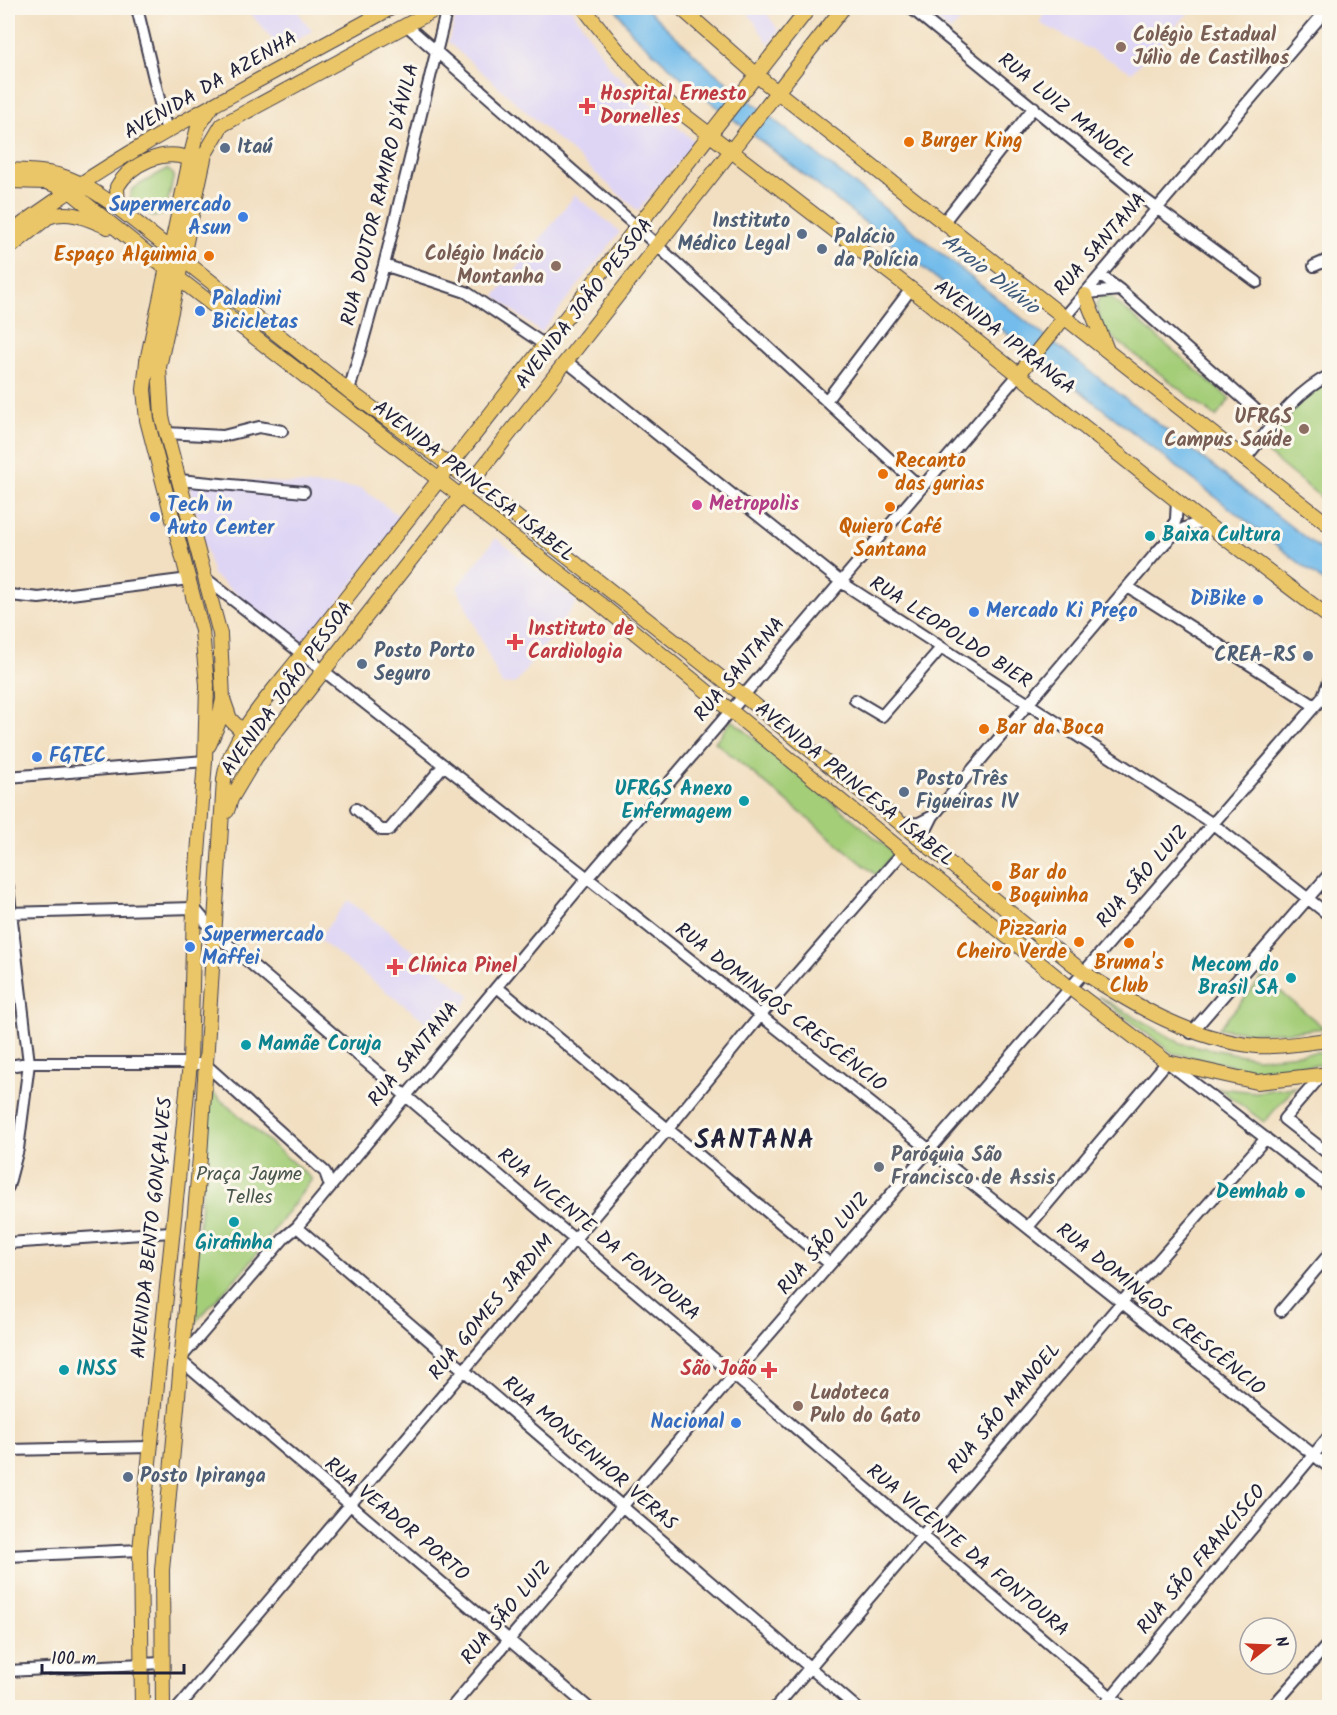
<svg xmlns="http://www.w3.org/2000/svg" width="1337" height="1715" viewBox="0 0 1337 1715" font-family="Kalam,sans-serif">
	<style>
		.built { fill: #ded5f5 }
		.green { fill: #a5ce79; stroke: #64785a; stroke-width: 1.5 }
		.water { fill: #73bceb; stroke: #4a6f93; stroke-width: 1.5 }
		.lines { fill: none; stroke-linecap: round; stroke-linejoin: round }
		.minor-casing { stroke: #413e4f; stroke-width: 14 }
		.major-casing { stroke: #413e4f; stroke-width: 16 }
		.minor { stroke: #fff; stroke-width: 10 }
		.major { stroke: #ebc669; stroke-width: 14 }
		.education-dot { fill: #8d6e63; stroke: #fbf7ec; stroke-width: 2 }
		.health-dot { fill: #e0444e; stroke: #fbf7ec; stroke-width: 2 }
		.food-dot { fill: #e8710a; stroke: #fbf7ec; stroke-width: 2 }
		.service-dot { fill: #5c6f8a; stroke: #fbf7ec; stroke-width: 2 }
		.shop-dot { fill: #3f7fe0; stroke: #fbf7ec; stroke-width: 2 }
		.hotel-dot { fill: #d1479c; stroke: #fbf7ec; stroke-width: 2 }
		.culture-dot { fill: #0f9aa8; stroke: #fbf7ec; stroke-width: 2 }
		.worship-dot { fill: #6b7280; stroke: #fbf7ec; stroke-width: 2 }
		.labels { text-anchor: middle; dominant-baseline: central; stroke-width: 6; stroke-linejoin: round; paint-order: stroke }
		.education-label { font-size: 20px; font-weight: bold; fill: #785e54; stroke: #fbf7ec; text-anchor: start }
		.street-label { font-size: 20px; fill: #22223b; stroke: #fbf7ec }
		.health-label { font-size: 20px; font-weight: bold; fill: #be3a42; stroke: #fbf7ec; text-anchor: start }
		.food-label { font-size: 20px; font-weight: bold; fill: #c56008; stroke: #fbf7ec; text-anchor: start }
		.service-label { font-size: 20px; font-weight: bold; fill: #4e5e75; stroke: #fbf7ec; text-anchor: start }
		.shop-label { font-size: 20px; font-weight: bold; fill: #366cbe; stroke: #fbf7ec; text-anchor: start }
		.hotel-label { font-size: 20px; font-weight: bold; fill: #b23c85; stroke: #fbf7ec; text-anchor: start }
		.culture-label { font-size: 20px; font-weight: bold; fill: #0d838f; stroke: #fbf7ec; text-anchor: start }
		.worship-label { font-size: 20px; font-weight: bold; fill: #5b616d; stroke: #fbf7ec; text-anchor: start }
		.park-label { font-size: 20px; fill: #49564e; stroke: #fbf7ec }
		.water-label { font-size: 21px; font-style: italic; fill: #3e5879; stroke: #fbf7ec }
		.district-label { font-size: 26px; font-weight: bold; letter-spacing: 1.5px; fill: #22223b; stroke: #fbf7ec }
	</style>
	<rect width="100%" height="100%" fill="#fbf7ec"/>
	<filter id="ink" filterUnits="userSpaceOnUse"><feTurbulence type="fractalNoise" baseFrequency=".0167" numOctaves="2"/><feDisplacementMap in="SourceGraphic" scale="12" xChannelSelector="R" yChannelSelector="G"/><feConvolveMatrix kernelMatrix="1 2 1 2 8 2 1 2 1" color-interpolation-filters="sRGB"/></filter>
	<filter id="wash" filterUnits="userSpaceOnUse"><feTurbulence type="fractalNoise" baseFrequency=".008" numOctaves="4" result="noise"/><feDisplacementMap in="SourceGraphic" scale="24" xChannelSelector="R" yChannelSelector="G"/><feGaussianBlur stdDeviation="1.35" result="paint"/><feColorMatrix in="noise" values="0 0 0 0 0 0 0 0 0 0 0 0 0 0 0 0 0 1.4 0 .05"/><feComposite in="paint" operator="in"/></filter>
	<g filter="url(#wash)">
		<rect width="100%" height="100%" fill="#f2dfc1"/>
		<path class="built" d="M246,8H295L312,31L281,50Z
			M459,8H571L612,70L695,142L638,211L448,42Z
			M745,8H763L779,31L769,44Z
			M921,8H974L950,31Z
			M1045,8H1193L1132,72L1040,23Z
			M575,195L620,232L541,333L495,296Z
			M187,477L361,488L403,519L303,647L213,575Z
			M496,538L577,602L516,683L502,685L457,587Z
			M348,900L471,996L442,1034L318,939Z"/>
		<path class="green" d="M167,169L174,175L165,214L153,217L130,198L132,189Z
			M1108,295L1230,399L1216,417L1103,330L1096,305L1100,296Z
			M1329,381V504L1263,450L1311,388Z
			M732,720L894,853L876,875L715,742Z
			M1263,977L1324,1028C1286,1033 1258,1035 1219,1028Z
			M1098,996L1180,1043L1258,1058L1329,1051V1064L1253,1070L1172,1053Z
			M1295,1087L1264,1122L1218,1088L1256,1092Z
			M209,1090L312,1179L247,1266L192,1326Z"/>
		<path class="water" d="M615,8H646L709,68L1033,327L1329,556V586L692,87L633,34Z"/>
	</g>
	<g filter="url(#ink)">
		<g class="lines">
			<defs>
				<path id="minor" d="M137,8L167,132
					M911,8L1147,201L1257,282
					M406,25L637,227L921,488
					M943,223L1034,107
					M384,265L466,292L545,345
					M1314,266L1330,259
					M1101,276L1120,290L1273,425
					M1087,293L1120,290
					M1063,319L1328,8
					M566,361L841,582L1213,824L1330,916
					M349,391L384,265L447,8
					M826,401L911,289
					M166,433L223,436L259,427L282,431
					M1244,460C1270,429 1293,393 1330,375
					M179,480L304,492
					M1170,537L1176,519L1177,500
					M205,578L580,872L1330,1468
					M1128,587L1315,706
					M10,595L39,598L189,579
					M1322,698L1330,679
					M855,700L882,716L941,648
					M8,777L205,761
					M356,809L381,830H389L444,765
					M903,824L919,823L933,816
					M926,844V830L933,816L1152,558C1167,540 1180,524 1205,523
					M8,887L29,1063L18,1149L8,1187
					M8,913L194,908L216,934L1124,1708
					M497,987L830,1264
					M1191,1033L1330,873
					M8,1066L29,1063H190L206,1065L325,1172L330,1186
					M1320,1077L1284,1119L1330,1155
					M297,1227L857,1708
					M1028,1227L1167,1062L1330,1188
					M8,1243L171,1232
					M1281,1311L1330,1253
					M181,1358L285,1237L297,1227L584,882L1019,374
					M180,1360L589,1708
					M8,1450L150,1447
					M8,1556L140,1550
					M8,1671L161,1663
					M178,1708L668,1129L760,1016L904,851
					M451,1708L734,1375L1322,698L1330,693
					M775,1708L1121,1303L1266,1138
					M1102,1708L1330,1435
					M1271,1708L1330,1642"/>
				<path id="major" d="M584,8C610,43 638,75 670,104L911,289L1205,523L1330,618
					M681,8L766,83L1330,526
					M8,170C63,172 73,176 118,208L349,391L471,481L744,696L1083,972C1137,1007 1191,1039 1256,1046C1279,1048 1306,1042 1330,1040
					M8,181L47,182L70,191L178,278L600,604L1070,988L1167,1062L1257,1082L1330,1074
					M118,208L117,187C131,163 164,148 190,159
					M8,235C125,146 262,80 391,8
					M8,249L48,217C70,209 88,219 108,227
					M1085,295L1107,350
					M1019,374L1063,319
					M223,699L230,719L243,732
					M209,745L218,724L223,699L220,634L162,417L159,367L205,154L222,125L438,8
					M227,811L231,799L256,757L843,8
					M142,1708L140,1550L190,1063L194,908L205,761L207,685L202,631L147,420L144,390L147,361L190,159L198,127L211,108
					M163,1708L162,1570L200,1157L224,780C229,735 276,689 303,653L809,8"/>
			</defs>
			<use href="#minor" class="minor-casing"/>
			<use href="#major" class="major-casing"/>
			<use href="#minor" class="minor"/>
			<use href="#major" class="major"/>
		</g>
	</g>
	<g class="education-dot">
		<circle cx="1121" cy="47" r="6"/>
		<circle cx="556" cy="266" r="6"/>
		<circle cx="1304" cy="429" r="6"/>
		<circle cx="798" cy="1406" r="6"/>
	</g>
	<g class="health-dot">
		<path d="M584 97h6v6h6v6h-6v6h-6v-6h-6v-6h6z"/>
		<path d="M512 633h6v6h6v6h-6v6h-6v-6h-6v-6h6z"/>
		<path d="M392 958h6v6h6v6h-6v6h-6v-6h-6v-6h6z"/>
		<path d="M766 1361h6v6h6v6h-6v6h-6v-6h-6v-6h6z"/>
	</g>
	<g class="food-dot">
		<circle cx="909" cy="142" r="6"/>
		<circle cx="209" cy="256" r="6"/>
		<circle cx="883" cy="474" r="6"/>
		<circle cx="890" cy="507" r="6"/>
		<circle cx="984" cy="729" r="6"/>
		<circle cx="997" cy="886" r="6"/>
		<circle cx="1079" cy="942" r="6"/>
		<circle cx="1129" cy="943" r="6"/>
	</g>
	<g class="service-dot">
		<circle cx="225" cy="148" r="6"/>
		<circle cx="802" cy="234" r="6"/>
		<circle cx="822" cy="249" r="6"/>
		<circle cx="1308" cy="656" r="6"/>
		<circle cx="362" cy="664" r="6"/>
		<circle cx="904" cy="792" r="6"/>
		<circle cx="128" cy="1477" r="6"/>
	</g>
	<g class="shop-dot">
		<circle cx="243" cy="217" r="6"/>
		<circle cx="200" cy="311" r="6"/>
		<circle cx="155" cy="517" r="6"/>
		<circle cx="1258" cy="600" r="6"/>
		<circle cx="974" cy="612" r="6"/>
		<circle cx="37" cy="757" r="6"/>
		<circle cx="190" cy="947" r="6"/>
		<circle cx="736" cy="1423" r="6"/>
	</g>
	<circle class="hotel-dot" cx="697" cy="505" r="6"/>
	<g class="culture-dot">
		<circle cx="1150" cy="536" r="6"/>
		<circle cx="744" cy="801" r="6"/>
		<circle cx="1291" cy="978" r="6"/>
		<circle cx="246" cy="1045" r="6"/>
		<circle cx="1300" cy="1193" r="6"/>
		<circle cx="234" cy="1222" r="6"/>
		<circle cx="64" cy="1370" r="6"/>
	</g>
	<circle class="worship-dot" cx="879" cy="1167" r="6"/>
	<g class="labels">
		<g class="education-label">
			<text x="1133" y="36">Colégio Estadual<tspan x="1133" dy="23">Júlio de Castilhos</tspan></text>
			<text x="544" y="255" text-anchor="end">Colégio Inácio<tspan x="544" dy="23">Montanha</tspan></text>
			<text x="1292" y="418" text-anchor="end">UFRGS<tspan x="1292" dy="23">Campus Saúde</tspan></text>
			<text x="810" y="1394">Ludoteca<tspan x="810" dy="23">Pulo do Gato</tspan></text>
		</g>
		<g class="street-label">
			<text transform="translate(211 86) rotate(-30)">AVENIDA DA AZENHA</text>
			<text transform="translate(1066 111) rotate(39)">RUA LUIZ MANOEL</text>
			<text transform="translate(381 195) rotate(-76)">RUA DOUTOR RAMIRO D'ÁVILA</text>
			<text transform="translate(1101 245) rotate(-49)">RUA SANTANA</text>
			<text transform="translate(585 304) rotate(-52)">AVENIDA JOÃO PESSOA</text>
			<text transform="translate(1004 338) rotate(38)">AVENIDA IPIRANGA</text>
			<text transform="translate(473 482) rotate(38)">AVENIDA PRINCESA ISABEL</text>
			<text transform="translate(950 633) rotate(33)">RUA LEOPOLDO BIER</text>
			<text transform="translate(740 670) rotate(-50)">RUA SANTANA</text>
			<text transform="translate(288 689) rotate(-54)">AVENIDA JOÃO PESSOA</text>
			<text transform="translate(854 785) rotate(39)">AVENIDA PRINCESA ISABEL</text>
			<text transform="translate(1143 877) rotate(-49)">RUA SÃO LUIZ</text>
			<text transform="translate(780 1008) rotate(38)">RUA DOMINGOS CRESCÊNCIO</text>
			<text transform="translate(414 1055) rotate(-50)">RUA SANTANA</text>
			<text transform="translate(153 1228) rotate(-84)">AVENIDA BENTO GONÇALVES</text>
			<text transform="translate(598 1235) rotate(40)">RUA VICENTE DA FONTOURA</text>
			<text transform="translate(824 1244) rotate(-49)">RUA SÃO LUIZ</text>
			<text transform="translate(492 1308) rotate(-50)">RUA GOMES JARDIM</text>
			<text transform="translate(1160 1310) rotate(39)">RUA DOMINGOS CRESCÊNCIO</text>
			<text transform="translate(1005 1409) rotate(-50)">RUA SÃO MANOEL</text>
			<text transform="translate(589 1454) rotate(41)">RUA MONSENHOR VERAS</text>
			<text transform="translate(396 1520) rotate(40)">RUA VEADOR PORTO</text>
			<text transform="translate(967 1551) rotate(40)">RUA VICENTE DA FONTOURA</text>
			<text transform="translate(1202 1560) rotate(-50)">RUA SÃO FRANCISCO</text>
			<text transform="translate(507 1613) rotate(-50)">RUA SÃO LUIZ</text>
		</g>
		<g class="health-label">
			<text x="600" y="95">Hospital Ernesto<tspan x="600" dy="23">Dornelles</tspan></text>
			<text x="528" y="630">Instituto de<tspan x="528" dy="23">Cardiologia</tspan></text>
			<text x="408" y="967">Clínica Pinel</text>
			<text x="757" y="1370" text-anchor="end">São João</text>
		</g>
		<g class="food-label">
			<text x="921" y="142">Burger King</text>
			<text x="197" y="256" text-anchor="end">Espaço Alquimia</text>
			<text x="895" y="462">Recanto<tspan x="895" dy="23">das gurias</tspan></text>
			<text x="890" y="528" text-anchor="middle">Quiero Café<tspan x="890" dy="23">Santana</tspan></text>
			<text x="996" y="729">Bar da Boca</text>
			<text x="1009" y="874">Bar do<tspan x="1009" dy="23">Boquinha</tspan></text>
			<text x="1067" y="930" text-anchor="end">Pizzaria<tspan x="1067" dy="23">Cheiro Verde</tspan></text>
			<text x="1129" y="964" text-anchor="middle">Bruma's<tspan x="1129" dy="23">Club</tspan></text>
		</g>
		<g class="service-label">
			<text x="237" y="148">Itaú</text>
			<text x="790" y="222" text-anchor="end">Instituto<tspan x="790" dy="23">Médico Legal</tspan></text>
			<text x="834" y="238">Palácio<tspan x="834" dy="23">da Polícia</tspan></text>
			<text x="374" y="652">Posto Porto<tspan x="374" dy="23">Seguro</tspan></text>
			<text x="1296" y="656" text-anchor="end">CREA-RS</text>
			<text x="916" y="780">Posto Três<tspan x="916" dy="23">Figueiras IV</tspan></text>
			<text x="140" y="1477">Posto Ipiranga</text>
		</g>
		<g class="shop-label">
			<text x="231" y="206" text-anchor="end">Supermercado<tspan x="231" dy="23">Asun</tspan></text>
			<text x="212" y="300">Paladini<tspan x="212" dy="23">Bicicletas</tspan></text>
			<text x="167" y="506">Tech in<tspan x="167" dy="23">Auto Center</tspan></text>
			<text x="1246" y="600" text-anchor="end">DiBike</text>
			<text x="986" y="612">Mercado Ki Preço</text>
			<text x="49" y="757">FGTEC</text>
			<text x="202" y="936">Supermercado<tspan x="202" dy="23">Maffei</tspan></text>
			<text x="724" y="1423" text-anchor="end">Nacional</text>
		</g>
		<g class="hotel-label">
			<text x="709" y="505">Metropolis</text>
		</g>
		<g class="culture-label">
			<text x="1162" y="536">Baixa Cultura</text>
			<text x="732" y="790" text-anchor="end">UFRGS Anexo<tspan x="732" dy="23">Enfermagem</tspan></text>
			<text x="1279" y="966" text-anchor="end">Mecom do<tspan x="1279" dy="23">Brasil SA</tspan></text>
			<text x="258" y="1045">Mamãe Coruja</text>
			<text x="1288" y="1193" text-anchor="end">Demhab</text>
			<text x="234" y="1244" text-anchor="middle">Girafinha</text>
			<text x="76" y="1370">INSS</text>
		</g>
		<g class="worship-label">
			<text x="891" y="1156">Paróquia São<tspan x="891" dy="23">Francisco de Assis</tspan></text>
		</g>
		<g class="park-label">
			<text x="249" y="1175">Praça Jayme<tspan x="249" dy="23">Telles</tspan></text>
		</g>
		<g class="water-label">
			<text transform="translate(990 275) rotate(38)">Arroio Dilúvio</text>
		</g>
		<g class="district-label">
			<text x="755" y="1141">SANTANA</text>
		</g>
	</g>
	<rect width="1337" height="1715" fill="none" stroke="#fbf7ec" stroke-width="30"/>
	<g transform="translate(1268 1646) rotate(72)"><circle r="28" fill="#fbf7ec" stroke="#a4a2a5" stroke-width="1.5"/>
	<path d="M0-4.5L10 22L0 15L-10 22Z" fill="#c8321e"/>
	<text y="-9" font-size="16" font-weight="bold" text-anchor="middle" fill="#22223b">N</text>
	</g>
	<path d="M42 1664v9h142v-9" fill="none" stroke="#22223b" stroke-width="3"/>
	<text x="51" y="1664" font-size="18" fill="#22223b" stroke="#fbf7ec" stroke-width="4.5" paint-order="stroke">100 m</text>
</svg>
